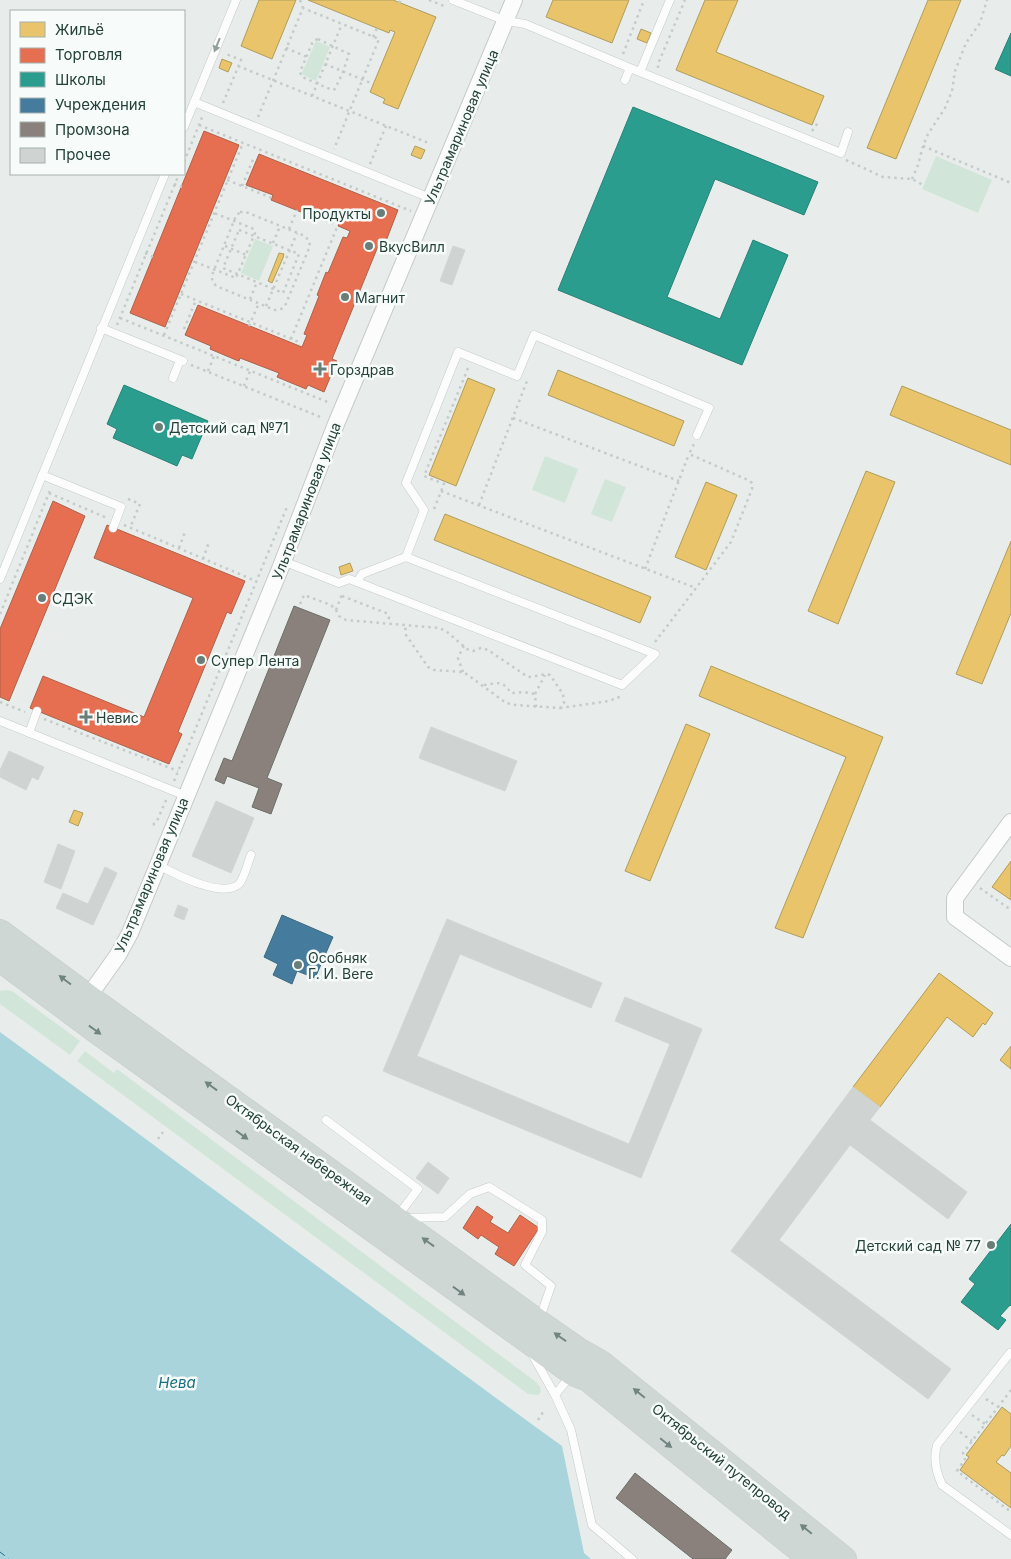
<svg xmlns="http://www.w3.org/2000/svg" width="1011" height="1559" viewBox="0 0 1011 1559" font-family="Inter,sans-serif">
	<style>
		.green { fill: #d1e6d8 }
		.water { fill: #a9d4db }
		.homes { fill: #e9c46a; stroke: #ae9d5c }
		.shops { fill: #e76f51; stroke: #ac624a }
		.schools { fill: #2a9d8f; stroke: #288276 }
		.public { fill: #457b9d; stroke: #3b6a7f }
		.industry { fill: #8a817c; stroke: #6b6e68 }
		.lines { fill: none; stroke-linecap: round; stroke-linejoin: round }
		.ferry { stroke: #1c6f80; stroke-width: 1; stroke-dasharray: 6 5; stroke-linecap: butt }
		.building { fill: #cfd4d2; stroke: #d1d6d4 }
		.lane-casing { stroke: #c5cac8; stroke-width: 9 }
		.street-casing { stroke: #c5cac8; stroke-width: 18 }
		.primary-casing { stroke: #c3ccc9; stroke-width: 26 }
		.path { stroke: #c3ccca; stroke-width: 2.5; stroke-dasharray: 2.5 4; stroke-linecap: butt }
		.lane { stroke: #fcfcfc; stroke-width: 8 }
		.street { stroke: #fcfcfc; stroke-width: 16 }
		.primary { stroke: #cfd7d5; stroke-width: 25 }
		.oneway { fill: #909f9b }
		.oneway2 { fill: #718580 }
		.poi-dot { fill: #697e78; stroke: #f7fbf9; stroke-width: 2 }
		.labels { text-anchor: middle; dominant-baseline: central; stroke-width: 5; stroke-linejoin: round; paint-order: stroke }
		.street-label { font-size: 14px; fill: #24423a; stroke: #f7fbf9 }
		.poi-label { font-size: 14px; fill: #24423a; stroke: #f7fbf9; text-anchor: start }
		.water-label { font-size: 15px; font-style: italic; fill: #1c6f80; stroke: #f7fbf9 }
	</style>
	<rect width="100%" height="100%" fill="#e8edeb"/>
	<path class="green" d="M316,41L330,47L316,81L303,75L302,73Z
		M936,156L992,180L978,213L922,189Z
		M255,239L273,246L259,281L241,273Z
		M545,456L578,469L565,503L532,490Z
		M605,479L626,487L612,522L591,514Z
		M6,990L12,991L80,1041L70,1055L0,1004V991Z
		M85,1051L114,1073L117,1069L536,1382L540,1387L541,1392L538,1395L528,1394L77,1061Z"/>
	<path class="water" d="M0,1032C188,1169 373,1309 562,1446L584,1553L591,1559H0Z"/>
	<path class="homes" d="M259,0H296L272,59L241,46Z
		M308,0H393L436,17L398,109L383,103L385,99L370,92L395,32L390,30L389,33Z
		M553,0H629L612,43L546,17Z
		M705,0H738L716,52L824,96L812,125L676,70Z
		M928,0H961L896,159L867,148Z
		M641,29L651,33L647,43L637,39Z
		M222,59L232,63L228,72L219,68Z
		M415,146L425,150L421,159L411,155Z
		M279,253L284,254L283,258L272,283L268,281Z
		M558,370L684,421L674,446L548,395Z
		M468,378L495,389L456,486L429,475Z
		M902,386L1011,430V465L890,415Z
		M866,471L895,482L838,624L808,611Z
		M706,482L737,495L706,570L675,557Z
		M445,514L651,597L640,623L434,540Z
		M1011,541V613L982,684L956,674Z
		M350,563L353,571L341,575L339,567Z
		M711,666L883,737L803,938L775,928L846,757L699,696Z
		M686,724L710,734L650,881L625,871Z
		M74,810L83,813L78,826L69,822Z
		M1011,861V900L992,887Z
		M939,973L993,1013L985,1025L983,1023L973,1037L947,1017L880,1107L853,1087Z
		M1011,1046V1069L1000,1060Z
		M1002,1407L1011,1414V1446L1004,1456L1002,1455L996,1462L1011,1473V1508L960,1470L969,1457L966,1455Z"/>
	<path class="shops" d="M204,131L239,145L165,327L130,313Z
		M259,154L398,210L386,241L381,239L332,359L337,361L324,392L308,385L306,389L289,382L277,377L279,373L240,358L239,361L236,360L210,349L211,346L185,335L198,305L302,347L307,335L304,334L319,296L317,295L326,272L328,273L343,237L347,238L350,231L338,226L340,222L303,207L301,212L271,200L273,195L246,185Z
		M53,501L85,516L9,701L0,697V629Z
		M107,525L245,581L231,614L227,612L178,732L182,734L169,764L30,708L43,676L144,717L193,598L94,558Z
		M477,1206L493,1217L490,1222L508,1233L520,1215L539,1228L514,1266L495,1254L499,1247L481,1235L478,1239L463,1228Z"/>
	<path class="schools" d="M1011,33V76L995,69Z
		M633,107L818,182L804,215L715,179L667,297L720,319L753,240L788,255L742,365L558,290Z
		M124,385L208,421L192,459L182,455L177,466L113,438L117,429L107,424Z
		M1011,1224V1306L1010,1305L1000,1316L1006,1320L998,1330L961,1302L975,1284L969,1279Z"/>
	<path class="public" d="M282,915L333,937L315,978L297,971L292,984L273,975L278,964L264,957Z"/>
	<path class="industry" d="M294,606L330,620L267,778L282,784L271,814L252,807L259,788L227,776L224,784L215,780L224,758L232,761Z
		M635,1473L732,1550L725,1559H693L616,1498Z"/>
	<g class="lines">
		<path class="ferry" d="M0,1552L9,1559"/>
	</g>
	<path class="building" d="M453,246L465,250L452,285L440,281Z
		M431,727L517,761L505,791L419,758Z
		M9,751L44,767L38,780L32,777L26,790L0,777V770Z
		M216,801L254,818L231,873L192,856Z
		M58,844L75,851L61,889L44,882Z
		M105,867L117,873L93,925L56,908L63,893L88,904Z
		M178,905L188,909L184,920L174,916Z
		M447,919L602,983L591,1008L460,954L417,1056L629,1144L670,1044L615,1021L625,997L702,1029L641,1178L383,1071Z
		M853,1087L880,1107L870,1120L967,1192L948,1219L850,1145L779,1240L951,1369L928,1399L731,1251Z
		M428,1162L449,1178L438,1194L416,1178Z"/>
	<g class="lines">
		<defs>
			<path id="lane" d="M453,0L506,21L525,24L630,68L841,153L848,132
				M640,72L670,0
				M625,80L630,68
				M194,102L430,198
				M184,127L236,0
				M101,328L183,361
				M173,378L180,360
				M42,475L121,507L113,528
				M283,561L339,583L349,579L357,582L622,685L655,654L406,557
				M0,579L165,174
				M357,582L362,574L406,557L424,510L406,483L458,352L517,376L534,335L709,408L697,435
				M0,721L186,796
				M29,733L37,711
				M158,865C175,874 222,899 239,884C244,879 248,862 251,855
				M326,1120L418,1189L397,1217
				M405,1218L445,1217L470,1194L489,1187L542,1220V1232L525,1265L551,1286L540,1318
				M1010,1353L937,1445C933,1459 936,1472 942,1485L1011,1535
				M532,1354L555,1395L571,1430L592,1525L632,1559
				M555,1395L571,1375"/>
			<path id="street" d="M1011,822L955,898V917L1011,958
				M88,997L118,955L130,933L280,569L336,424L514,0"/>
			<path id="primary" d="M0,932L88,997L538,1322L578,1350L601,1363L844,1559
				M0,959L94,1029L573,1373L588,1379L811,1559"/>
		</defs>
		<use href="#lane" class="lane-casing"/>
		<use href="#street" class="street-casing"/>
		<use href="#primary" class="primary-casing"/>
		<path class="path" d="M300,0L303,8
			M429,0L444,6
			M399,3L401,0
			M373,37L377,28
			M318,39L349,54L343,72L335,89L332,90L302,77L300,72L313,41Z
			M286,48L307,57
			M623,54L644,0
			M325,64L373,84
			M238,66L431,144
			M658,68V64L685,0
			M312,96L342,24
			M223,103L241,60L226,54
			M258,117L303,8L379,39L334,149
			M199,125L411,211
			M812,131L819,121
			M923,146L1011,183
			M846,160L883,177L912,179L923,185
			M184,162L203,115
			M370,164L386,126
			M912,179L918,165L923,146L928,134L945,108L952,91L955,71L966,43L980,23L987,0
			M227,180L272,198
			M174,184L182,187
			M242,186L254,157
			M301,210L337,225
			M240,212H246L305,236L309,241L310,246L285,306L281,309L275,310L216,286C211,280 211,277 214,270L236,216Z
			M289,229L297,210
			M239,230L299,254L283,293L223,268Z
			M273,243L280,226
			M225,246L246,255
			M145,253L153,257
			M195,262L236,278L255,233L254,229L214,213
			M181,294L299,342L298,345
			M250,299L257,282
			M266,306L297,233
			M120,318L330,403
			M117,325L179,174
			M249,326L259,303
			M184,329L196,300
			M164,335L243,143
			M291,339L338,225
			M191,365L323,418
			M208,371L214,356
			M244,386L250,371
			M513,418L679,481
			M441,491L696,588
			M49,493L107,518
			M128,499L140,504L130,528
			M479,505L527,381
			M434,509L444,484L424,476L468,368
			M124,525L256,581
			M179,548L185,532
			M203,559L209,542
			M645,569L689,454
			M342,596L386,613L389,617L388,623
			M300,604L304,595L331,605L336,610L339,616L346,620L439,628L446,631L467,649L473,651L481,648L488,650L528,677C536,677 542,673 550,675L563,694L564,703L560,708L515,705L506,703L468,675L463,672L434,670L428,667L406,635L405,625
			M336,610L342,594
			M0,614L51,488
			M655,642L731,542L752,489V483L748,480L689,454L694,444
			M463,672L458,658L464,645
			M484,685C499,683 502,680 511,693L524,692L535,694
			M0,702L25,712
			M536,707L535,694L545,675
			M560,708L609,701L622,696
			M44,719L178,771
			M174,781L287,507
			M153,825L157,821L167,798
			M980,888L1011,910
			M158,1139L163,1132
			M1011,1390L963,1453L965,1459L957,1471L1011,1512
			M986,1399L998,1407
			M972,1415L985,1424
			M538,1420L543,1412
			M960,1432L972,1441"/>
		<use href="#lane" class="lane"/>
		<use href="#street" class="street"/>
		<use href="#primary" class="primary"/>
	</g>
	<defs><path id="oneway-solid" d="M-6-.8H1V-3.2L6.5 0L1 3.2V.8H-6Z" transform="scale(1.25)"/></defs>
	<use class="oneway" href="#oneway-solid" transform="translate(217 45) rotate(112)"/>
	<g class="oneway2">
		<use href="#oneway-solid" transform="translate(65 980) rotate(-143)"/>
		<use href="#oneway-solid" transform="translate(95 1030) rotate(36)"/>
		<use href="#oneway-solid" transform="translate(211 1086) rotate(-144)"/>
		<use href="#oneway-solid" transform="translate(242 1135) rotate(36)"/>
		<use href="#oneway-solid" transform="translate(428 1242) rotate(-144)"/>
		<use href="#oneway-solid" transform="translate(459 1291) rotate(36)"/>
		<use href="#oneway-solid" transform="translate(560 1337) rotate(-145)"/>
		<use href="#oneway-solid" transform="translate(639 1393) rotate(-141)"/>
		<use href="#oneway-solid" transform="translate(666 1443) rotate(39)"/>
		<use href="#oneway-solid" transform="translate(806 1529) rotate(-141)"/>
	</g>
	<g class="poi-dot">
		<circle cx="381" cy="213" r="5"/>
		<circle cx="369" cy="246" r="5"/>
		<circle cx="345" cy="297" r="5"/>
		<path d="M317.5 361.5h5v5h5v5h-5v5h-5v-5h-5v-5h5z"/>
		<circle cx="159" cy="427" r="5"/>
		<circle cx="42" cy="598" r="5"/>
		<circle cx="201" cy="660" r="5"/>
		<path d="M83.5 709.5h5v5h5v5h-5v5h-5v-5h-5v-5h5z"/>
		<circle cx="298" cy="965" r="5"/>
		<circle cx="991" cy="1245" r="5"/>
	</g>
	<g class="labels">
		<g class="street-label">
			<text transform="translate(461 127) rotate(-67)">Ультрамариновая улица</text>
			<text transform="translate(306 501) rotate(-69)">Ультрамариновая улица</text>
			<text transform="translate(151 875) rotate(-67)">Ультрамариновая улица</text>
			<text transform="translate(299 1149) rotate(36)">Октябрьская набережная</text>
			<text transform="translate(722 1461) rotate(39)">Октябрьский путепровод</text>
		</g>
		<g class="poi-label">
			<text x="371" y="213" text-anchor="end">Продукты</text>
			<text x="379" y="246">ВкусВилл</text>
			<text x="355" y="297">Магнит</text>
			<text x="330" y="369">Горздрав</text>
			<text x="169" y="427">Детский сад №71</text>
			<text x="52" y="598">СДЭК</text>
			<text x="211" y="660">Супер Лента</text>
			<text x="96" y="717">Невис</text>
			<text x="308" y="957">Особняк<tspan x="308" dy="16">Г. И. Веге</tspan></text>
			<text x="981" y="1245" text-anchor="end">Детский сад № 77</text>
		</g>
		<g class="water-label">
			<text x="177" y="1382">Нева</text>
		</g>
	</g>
	<rect x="10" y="10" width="175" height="165" fill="#f7fbf9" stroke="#a3b1ad"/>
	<rect x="20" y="22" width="25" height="15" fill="#e9c46a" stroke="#a3b1ad"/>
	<text x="55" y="35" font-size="15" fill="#24423a">Жильё</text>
	<rect x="20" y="48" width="25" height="15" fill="#e76f51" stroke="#a3b1ad"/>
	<text x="55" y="60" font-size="15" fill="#24423a">Торговля</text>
	<rect x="20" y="72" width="25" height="15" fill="#2a9d8f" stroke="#a3b1ad"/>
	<text x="55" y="85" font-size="15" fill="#24423a">Школы</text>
	<rect x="20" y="98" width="25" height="15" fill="#457b9d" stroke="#a3b1ad"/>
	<text x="55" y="110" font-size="15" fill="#24423a">Учреждения</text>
	<rect x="20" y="122" width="25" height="15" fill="#8a817c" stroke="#a3b1ad"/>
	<text x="55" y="135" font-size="15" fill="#24423a">Промзона</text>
	<rect x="20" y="148" width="25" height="15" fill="#cfd4d2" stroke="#a3b1ad"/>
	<text x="55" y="160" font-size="15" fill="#24423a">Прочее</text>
</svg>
